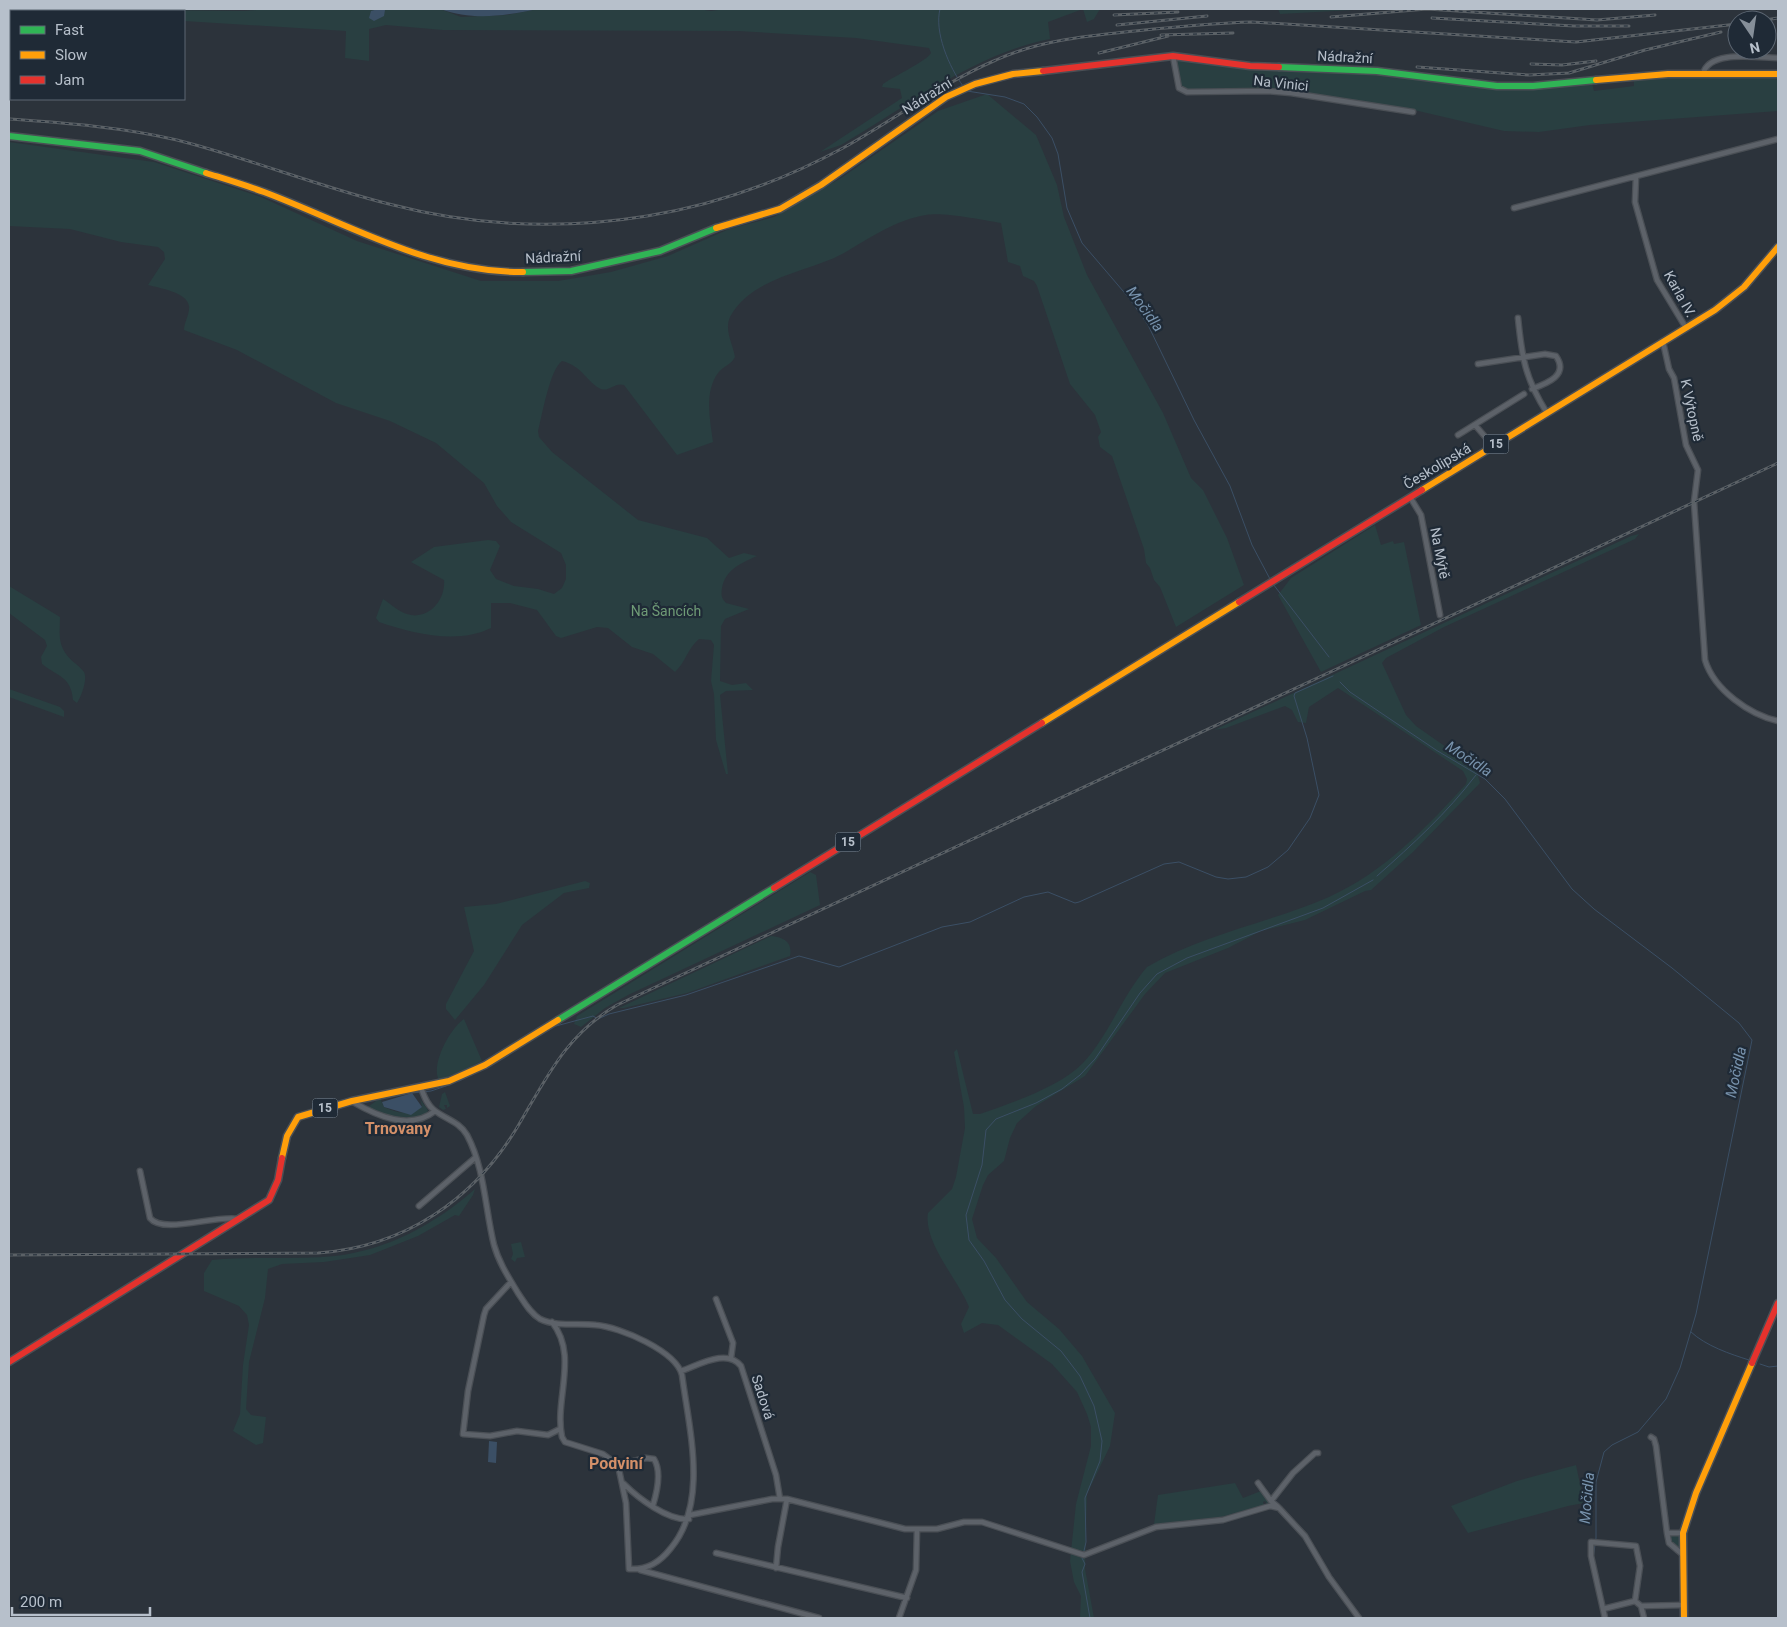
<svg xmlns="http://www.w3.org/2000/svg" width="1787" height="1627" viewBox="0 0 1787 1627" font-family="Roboto,sans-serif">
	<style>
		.green { fill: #293f41 }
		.water { fill: #3b4f65 }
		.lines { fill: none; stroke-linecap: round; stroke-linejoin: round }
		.stream { stroke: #3b4f65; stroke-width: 1 }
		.street-casing { stroke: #4a4f55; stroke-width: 7 }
		.fast-casing { stroke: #4a4f55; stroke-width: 9 }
		.slow-casing { stroke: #4a4f55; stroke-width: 9 }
		.jam-casing { stroke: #4a4f55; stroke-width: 9 }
		.street { stroke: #5d6269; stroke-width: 4.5 }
		.fast { stroke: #30b455; stroke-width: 6 }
		.slow { stroke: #ff9f0a; stroke-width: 6 }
		.jam { stroke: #e5322d; stroke-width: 6 }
		.rail-casing { stroke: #5b6166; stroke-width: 3 }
		.rail { stroke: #1f2a36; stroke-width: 1; stroke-dasharray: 4; stroke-linecap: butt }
		.labels { text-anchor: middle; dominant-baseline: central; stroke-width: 4.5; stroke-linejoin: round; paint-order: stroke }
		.shield { fill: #1f2a36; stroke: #89939e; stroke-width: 1 }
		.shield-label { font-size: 12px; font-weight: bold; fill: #b7c0cb }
		.street-label { font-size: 14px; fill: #b7c0cb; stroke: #1f2a36 }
		.park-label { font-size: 14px; fill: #6f9b76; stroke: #1f2a36 }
		.water-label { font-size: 15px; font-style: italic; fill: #7893ad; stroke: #1f2a36 }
		.quarter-label { font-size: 16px; font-weight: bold; fill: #d49069; stroke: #1f2a36 }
	</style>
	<rect width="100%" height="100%" fill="#2c333b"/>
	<path class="green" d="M56,9L244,11L268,9H440L461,17L507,15L538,9H698L711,11L724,9H1100L1094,19L1087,22L1083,9L1048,22L1050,39C974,54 908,106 841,145L820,152L902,98L900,89L882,87L883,84C894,76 927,61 931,53L929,48L856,38L738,31L443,30L386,25L369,29V61L345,58L346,31L184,21V11H44Z
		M1278,9H1371L1280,14Z
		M1176,59L1250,69L1377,73L1497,89L1592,83L1594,91L1634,86V79L1703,76L1778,77V111L1590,125L1539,132L1504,131L1414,110L1291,90L1268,88L1188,89L1181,86Z
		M987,94L1036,135L1057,185L1064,217L1087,275L1163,413L1191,478L1203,490L1227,538L1244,585L1176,627L1160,587L1154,580L1150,568L1146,563L1144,549L1112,456L1100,447L1098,437L1101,432L1095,415L1070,384L1037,286L1034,281L1023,276L1020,266L1008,262L1001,223C982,220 944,212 926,215C895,220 870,238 844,253C808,273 752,276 730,317C724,330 733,344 735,357C731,365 723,366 718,373C704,392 710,420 713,442L677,455L624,385C615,382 609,392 601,389C587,383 583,366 562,361C550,369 542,415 538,431L539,437L552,452L638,520L707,538L729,558L744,553L757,556C741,563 725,570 722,588C721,595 721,598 726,603L749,609L725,619L721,626L720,681L732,685L746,683L753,690L726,691L720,695L728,774H726L716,740L714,694L711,681L714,645L711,640L699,639C687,649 686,662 675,672L653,654L632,647L608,628L597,627L561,638L556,636L537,610L510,603H491V628C457,645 412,633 379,622L376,618L383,599C391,604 399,612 407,614C428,621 446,600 444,580L411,562L434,547L488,540L496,541L500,546L490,570L496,579L514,586L538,589L554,594L562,588L566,579V565L561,553L511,522L497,506L484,483L436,443L390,421L336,403L237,350L184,330C184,323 190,313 189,306C187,292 159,288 148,285L165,259L164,252L158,247L121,242L70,229L9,226V142L154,162L261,197L357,241L481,281H558L611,272L668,256L729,229L774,217L841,178L938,111Z
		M1375,525L1381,545L1393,541L1394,544L1404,542L1421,625L1321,672L1278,595L1291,578Z
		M1639,534L1635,539L1444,627L1386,658L1382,663L1406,715L1416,726L1476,768L1480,783L1413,852L1371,890L1365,891L1305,920L1261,931L1228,948L1165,973L1145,994L1085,1076L1036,1106L1017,1123L1010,1138L1004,1161L988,1175L983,1185L972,1219L977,1238L996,1258L1027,1302L1059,1329L1082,1356L1115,1413L1110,1446L1087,1494L1085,1569L1094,1618H1080L1081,1596L1074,1582L1070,1561L1076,1504L1091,1446V1427L1087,1414L1077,1392L1052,1364L998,1325L982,1323L964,1333L961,1324L969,1307C959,1281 923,1242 928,1213L952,1189L956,1177L965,1128L964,1107L954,1052L957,1049L973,1114H980C1011,1103 1060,1087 1083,1063C1109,1035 1122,996 1147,967C1203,934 1269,923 1329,897C1384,872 1425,829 1466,784L1467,779L1463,771L1338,688L1309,707L1306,723L1298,722L1292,710L1285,706L1226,728L1214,730L1631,536Z
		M9,586L60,617C60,628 58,639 63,649C68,660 78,664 84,672C88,679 81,697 77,703L73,700C71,676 58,677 42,664L41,657L47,646L45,640L9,613Z
		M9,689L60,707L64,711V717L9,697Z
		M810,872L816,875L820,905L628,995L605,1008L581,1027L574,1024L577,1016Z
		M585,881L590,883L589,888L564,893L522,925L484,985L455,1020L446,1009V1004L474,951L464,907L496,904Z
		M771,936C783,937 793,942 790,956L687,993L624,1008H619Z
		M464,1019L482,1061L463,1071L439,1080C430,1065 451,1027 464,1019Z
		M445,1092L450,1106L447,1108V1105H444L446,1109L443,1110L439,1107L442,1094Z
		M380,1098L384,1107C399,1114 408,1115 422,1106L420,1099L428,1110L426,1115C406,1121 387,1117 368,1107Z
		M475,1189L473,1195L459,1216L455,1215L418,1236L370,1255L324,1262L282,1264L268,1269L265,1298L249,1362L246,1409L251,1415L266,1417L263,1443L256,1445L233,1431L240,1414L243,1365L249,1325L247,1315L239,1306L204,1291V1273L212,1260C253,1256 294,1260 335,1256C388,1250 435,1224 475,1189Z
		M521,1242L525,1257L517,1258L515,1262L511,1259L513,1254L511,1244Z
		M1576,1465L1584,1503L1568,1506L1468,1533L1451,1506L1517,1481Z
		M1235,1483L1243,1498L1261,1491L1271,1503L1267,1504L1265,1501L1263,1502L1264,1505L1221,1517L1154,1524L1158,1495Z
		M1667,1533H1683L1682,1554L1675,1550Z"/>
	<path class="water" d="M9,9H56L44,11H11V18L9,17Z
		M378,9L385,10L384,16L374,21L369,18L371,11Z
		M440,9H538C504,16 473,21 440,9Z
		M412,1093L422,1107L411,1115L384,1107L382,1102Z
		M489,1441L497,1442L496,1463L488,1462Z"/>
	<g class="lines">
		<path class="stream" d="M940,9C934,32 949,67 963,86
			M967,91L1005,97L1024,104L1037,117L1052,138L1058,154L1067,208L1082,243L1129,298L1148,325L1194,420L1230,486L1252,545L1270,579
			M1273,584L1329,657
			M1340,682L1350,692L1436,750L1485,779L1505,799L1572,889L1594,909L1672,968L1739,1023L1752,1040L1696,1314L1680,1368L1666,1399L1638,1432L1612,1445L1604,1452L1596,1482V1538L1593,1559
			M1377,876C1413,844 1447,813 1476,775
			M556,1026L593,1016L598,1019L609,1014L686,995L799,956L839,967L942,927L970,922L1024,897L1048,892L1075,903L1079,902L1164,864L1179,862L1216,877L1228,879L1246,877L1268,867L1288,850L1310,818L1319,795L1307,738L1294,696L1295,693L1333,676
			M459,1081L473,1074
			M412,1093L431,1091L446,1086
			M1691,1332C1706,1346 1730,1354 1749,1360
			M1760,1364L1769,1367L1778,1366
			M1084,1551L1086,1542L1085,1498L1100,1461L1102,1441L1094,1406L1080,1376L1061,1351L1022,1319L1005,1300L984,1261L969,1240L966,1215L982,1165L986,1130L996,1119L1036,1103L1062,1089L1080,1075L1095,1059L1140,993L1157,974L1187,958L1323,908L1373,880
			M1082,1558L1085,1564L1082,1572L1090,1618
			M1606,1612L1608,1618"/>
		<defs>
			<path id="street" d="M1173,56L1179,88L1187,92L1268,91L1291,93L1413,112
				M1703,74C1709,49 1758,58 1778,58
				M1636,176L1635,202L1657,280L1686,328
				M1514,208L1778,139
				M1518,318C1522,358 1525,378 1547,413
				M1663,342L1669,369L1674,378L1686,445L1698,470L1694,502L1705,660C1714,690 1750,715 1778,721
				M1478,364L1545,354L1556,356C1569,375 1548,383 1532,389
				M1475,425L1493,446
				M1458,435L1524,394
				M1410,497L1421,515L1440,615
				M421,1088C424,1096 427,1105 434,1110C445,1119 460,1122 467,1135C485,1169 485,1209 494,1245C499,1263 509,1278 518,1293C524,1302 530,1313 540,1319C556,1327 579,1323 596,1325C620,1327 676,1351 682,1375C689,1429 709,1502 671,1548C660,1562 648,1570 629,1569L626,1503L618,1465L603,1454L565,1442L562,1437C554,1399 579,1356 552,1322
				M353,1102C377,1116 410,1131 435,1111
				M140,1171L150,1218C163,1235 217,1214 239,1219
				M419,1206L476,1157
				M511,1282L486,1309L484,1315L468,1391L463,1434L490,1436L517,1431L548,1435L560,1429
				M716,1299L733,1343L731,1358
				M681,1371C699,1365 727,1348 741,1366L776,1475L780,1499
				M1651,1437L1654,1439L1656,1446L1667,1533H1683
				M618,1465L646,1458L654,1459C662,1472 657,1492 653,1505
				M1258,1483L1271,1501L1278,1507
				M624,1484C638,1498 668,1521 689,1519
				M1271,1501L1293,1473L1315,1453H1318
				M690,1515L772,1499H787L905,1529H937L964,1522H982L1084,1555L1156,1527L1223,1520L1270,1506L1279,1508L1305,1536L1329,1577L1359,1618
				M1667,1533L1669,1543L1682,1554
				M716,1553L907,1598
				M776,1568L778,1547L787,1499
				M640,1570L819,1618
				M1641,1606L1644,1618
				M1603,1609L1635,1601
				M899,1618L916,1570L917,1529
				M1605,1618L1591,1556V1542L1636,1546L1640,1566L1635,1601L1641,1606L1683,1605"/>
			<path id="fast" d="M1279,67L1377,71L1497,86H1533L1596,80
				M9,136L140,151L206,173
				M523,272L571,271L660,251L716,228
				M558,1020L774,888"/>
			<path id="slow" d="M1596,80L1668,74H1778
				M206,173C225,179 245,185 264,192C349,224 430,273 523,272
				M716,228L780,209L821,185L946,97L975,84L1013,74L1043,71
				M1422,490L1715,310L1744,287L1778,247
				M1042,723L1239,602
				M282,1158L287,1136L298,1117L352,1101L449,1081L485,1065L558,1020
				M1684,1618L1683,1533L1696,1493L1752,1363"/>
			<path id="jam" d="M1043,71L1173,56L1250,66L1279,67
				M1239,602L1422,490
				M774,888L1042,723
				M9,1362L269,1200L278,1180L282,1158
				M1752,1363L1778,1303"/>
		</defs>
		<use href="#street" class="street-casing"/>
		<use href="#fast" class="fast-casing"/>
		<use href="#slow" class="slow-casing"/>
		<use href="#jam" class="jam-casing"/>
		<use href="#street" class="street"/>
		<use href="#fast" class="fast"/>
		<use href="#slow" class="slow"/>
		<use href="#jam" class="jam"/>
		<defs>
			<path id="rail" d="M1114,15L1178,12
				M1331,17L1427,9L1597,20L1655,15
				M1432,18L1574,26H1629
				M1765,20L1778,18
				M1117,25L1207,16
				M1161,35L1233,33
				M1099,53L1168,36
				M1531,64L1562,65L1596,61
				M1417,67L1529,75L1569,73L1645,50L1721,32
				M9,119C65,123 122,127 177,140C248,158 317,186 389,204C473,226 561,230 647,216C715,205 782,181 843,148C894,120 942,83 996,60C1040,40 1087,36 1135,31C1174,27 1213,23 1252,22L1576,42L1737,24
				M9,1255L318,1253C404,1247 474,1200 518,1126C547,1077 566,1035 617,1005L1778,463"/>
		</defs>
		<use href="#rail" class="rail-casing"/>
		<use href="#rail" class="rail"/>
	</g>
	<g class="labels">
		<g class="shield">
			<rect x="1483.5" y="434.5" width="25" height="19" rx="4"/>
			<rect x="835.5" y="832.5" width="25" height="19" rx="4"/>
			<rect x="312.5" y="1098.5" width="25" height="19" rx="4"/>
		</g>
		<g class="shield-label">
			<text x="1496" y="444">15</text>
			<text x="848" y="842">15</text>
			<text x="325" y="1108">15</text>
		</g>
		<g class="street-label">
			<text transform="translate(1345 57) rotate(3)">Nádražní</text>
			<text transform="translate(1281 83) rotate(6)">Na Vinici</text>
			<text transform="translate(927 96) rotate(-32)">Nádražní</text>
			<text transform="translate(553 257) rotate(-3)">Nádražní</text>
			<text transform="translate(1680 294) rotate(61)">Karla IV.</text>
			<text transform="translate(1692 410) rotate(78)">K Výtopně</text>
			<text transform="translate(1437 466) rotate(-31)">Českolipská</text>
			<text transform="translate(1440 553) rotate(79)">Na Mýtě</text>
			<text transform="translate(763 1397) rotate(72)">Sadová</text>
		</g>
		<g class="park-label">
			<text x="666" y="611">Na Šancích</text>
		</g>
		<g class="water-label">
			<text transform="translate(1145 309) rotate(54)">Močidla</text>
			<text transform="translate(1469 759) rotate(33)">Močidla</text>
			<text transform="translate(1736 1072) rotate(-78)">Močidla</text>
			<text transform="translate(1587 1498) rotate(-85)">Močidla</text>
		</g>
		<g class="quarter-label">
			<text x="398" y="1128">Trnovany</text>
			<text x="616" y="1463">Podviní</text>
		</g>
	</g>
	<rect width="1787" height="1627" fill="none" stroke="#b7c0cb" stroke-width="20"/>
	<rect x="10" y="10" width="175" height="90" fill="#1f2a36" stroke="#5c6672"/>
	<rect x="20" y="26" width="25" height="8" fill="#30b455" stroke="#5c6672"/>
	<text x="55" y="35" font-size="15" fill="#b7c0cb">Fast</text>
	<rect x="20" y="51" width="25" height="8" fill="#ff9f0a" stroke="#5c6672"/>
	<text x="55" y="60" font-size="15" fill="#b7c0cb">Slow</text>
	<rect x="20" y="76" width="25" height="8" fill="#e5322d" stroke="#5c6672"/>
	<text x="55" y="85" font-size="15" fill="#b7c0cb">Jam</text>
	<g transform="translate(1752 35) rotate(167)"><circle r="24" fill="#1f2a36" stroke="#5c6672"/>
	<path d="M0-4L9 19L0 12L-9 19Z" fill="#868f99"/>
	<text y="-8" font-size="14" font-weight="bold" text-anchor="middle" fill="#b7c0cb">N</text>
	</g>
	<path d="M12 1607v8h138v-8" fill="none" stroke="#b7c0cb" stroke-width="2.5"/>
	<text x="20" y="1607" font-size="15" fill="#b7c0cb" stroke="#1f2a36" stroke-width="4" paint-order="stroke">200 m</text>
</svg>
